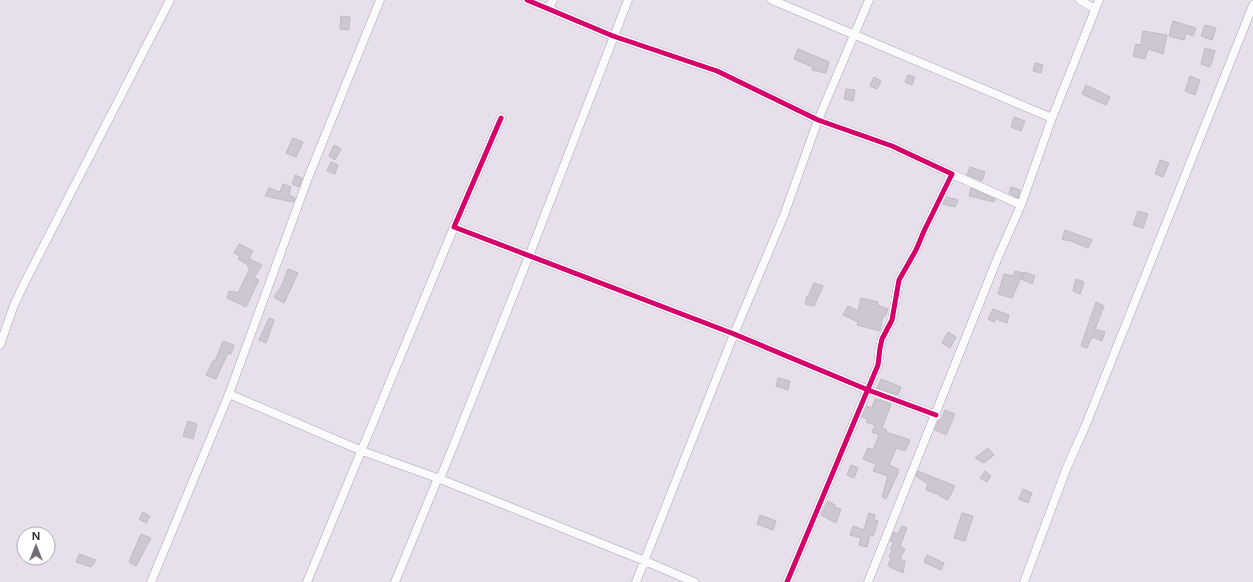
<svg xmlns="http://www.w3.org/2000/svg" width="1253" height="582" viewBox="0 0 1253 582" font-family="Figtree,sans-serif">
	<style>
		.building { fill: #cdc7d1; stroke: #c0bac4 }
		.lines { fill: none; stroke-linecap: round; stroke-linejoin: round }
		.street-casing { stroke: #aaa5ae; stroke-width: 9 }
		.street { stroke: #fbfafc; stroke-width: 8 }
		.cycleway-casing { stroke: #fff; stroke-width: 8 }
		.cycleway { stroke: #d6006c; stroke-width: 5 }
	</style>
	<rect width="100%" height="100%" fill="#e7dfec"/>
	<path class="building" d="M341,16L350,17L349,30L340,29Z
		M1173,21L1196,28L1193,36L1186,33L1184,40L1169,36Z
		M1205,25L1216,28L1212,40L1201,36Z
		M1143,31L1167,35L1163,54L1148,49L1145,59L1133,56L1136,44L1141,45Z
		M1205,48L1215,51L1210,67L1201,64Z
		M798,49L829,62L826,73L812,70L813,67L794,59Z
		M1035,63L1043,65L1041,73L1033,71Z
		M908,75L915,77L912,85L905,82Z
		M1190,76L1200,80L1195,95L1185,91Z
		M874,77L881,81L877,89L870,86Z
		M1086,85L1110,97L1106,105L1082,94Z
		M846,89L855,90L853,101L844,99Z
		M1014,117L1025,121L1021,131L1011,127Z
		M293,138L303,142L296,157L286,153Z
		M334,145L341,149L335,160L329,156Z
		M1160,160L1169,163L1163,177L1155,174Z
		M331,162L338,165L335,174L327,171Z
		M970,167L985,172L982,181L967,175Z
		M295,175L302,178L299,187L292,184Z
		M283,184L291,187L289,195L295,198L293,202L265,196L269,188L280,192Z
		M1011,187L1020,190L1018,198L1009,193Z
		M971,188L995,199L994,202L969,196Z
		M947,197L958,200L955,207L943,204Z
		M1138,211L1148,214L1143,228L1133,225Z
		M1065,230L1092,240L1088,248L1069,240V241L1062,239Z
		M239,244L253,251L246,264L238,259L240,256L234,253Z
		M250,259L262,265L254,278L259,280L246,307L227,298L229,291L238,293L250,268L247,266Z
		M288,269L298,273L284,303L274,297L281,287Z
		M1015,271L1023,273L1012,298L998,294L1004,274L1013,276Z
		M1024,272L1035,276L1032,284L1021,279Z
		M1076,279L1084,282L1080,294L1073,291Z
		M814,283L823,286L814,306L805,304L807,296L808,297Z
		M861,298L878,302L877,305L888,309L885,317L883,316L880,331L857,325L858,322L843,315L848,306L858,311Z
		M1096,302L1104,306L1095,329L1105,332L1102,341L1092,337L1087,348L1081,346Z
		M993,309L1009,315L1007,323L996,319L994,322L988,319Z
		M269,318L274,320L266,343L259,340Z
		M948,332L956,337L950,348L942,343Z
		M223,341L234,345L231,354L228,353L216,379L206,375L213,361H215Z
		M778,378L790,381L788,390L776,386Z
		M881,379L901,387L898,395L877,388Z
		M875,399L891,404L882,428L887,430L886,432L910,440L905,451L896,448L889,465L898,469V473L886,499L882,497L888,476L873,471L876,464L863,459L868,448L873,450L879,435L872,432L875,425L866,422L868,419L862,417L867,406L872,408Z
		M945,410L955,414L946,435L935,430L939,420H941Z
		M188,421L197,424L193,439L183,436Z
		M988,448L994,455L984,463L975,458Z
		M851,465L858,468L854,478L847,475Z
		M918,471L955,486L948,500L940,496V495L926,490L928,484L916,476Z
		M985,471L991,476L987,482L980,478Z
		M1023,489L1032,493L1028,503L1019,499Z
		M828,501L835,505L834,507L841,509L836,523L821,515Z
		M143,512L150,516L146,523L139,519Z
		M869,513L875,515L874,520L878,521L873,536L870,535L867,547L859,545L861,538L850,535L853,526L864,530Z
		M962,513L973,516L965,541L954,538Z
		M760,515L776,521L773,530L757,524Z
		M902,526L907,528L900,546L905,549L900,559L905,561L903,573L888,566L891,558L889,557L892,550L890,549L894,542L890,541L894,532L898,534Z
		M141,534L151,538L136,566L129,562Z
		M79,554L96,560L91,567L76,562Z
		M927,555L944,563L941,570L924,562Z"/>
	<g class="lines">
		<defs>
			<path id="street" d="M527,0L613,36L717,71L818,120L892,146L952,174L924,231L916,250L899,280L892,320L882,339L880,348L878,365L787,582
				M772,0L1052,118
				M1080,0L1095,9
				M548,9L553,0
				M501,118L454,227L734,334L868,390L936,415
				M952,174L1021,205
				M0,345L14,305L25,282L170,0
				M229,394L362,451L440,479L645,561L694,582
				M440,479L529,256L628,0
				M151,582L229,394L308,178L380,0
				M307,582L454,227
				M395,582L438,478
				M636,582L734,334L784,215L818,120L869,0
				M868,582L998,257L1021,205L1052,118L1099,0
				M1024,582L1067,467L1085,427L1253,5"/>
		</defs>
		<use href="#street" class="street-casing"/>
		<use href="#street" class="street"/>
		<defs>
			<path id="cycleway" d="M527,0L613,36L717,71L818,120L892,146L952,174L924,231L916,250L899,280L892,320L882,339L880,348L878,365L787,582
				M501,118L454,227L734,334L868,390L936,415"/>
		</defs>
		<use href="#cycleway" class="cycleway-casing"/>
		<use href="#cycleway" class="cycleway"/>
	</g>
	<g transform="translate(36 546)"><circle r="19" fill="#ffffff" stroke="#adabaf"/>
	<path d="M0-3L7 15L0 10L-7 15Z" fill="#716b76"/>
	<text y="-6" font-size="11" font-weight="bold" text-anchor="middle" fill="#322d36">N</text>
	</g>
</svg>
